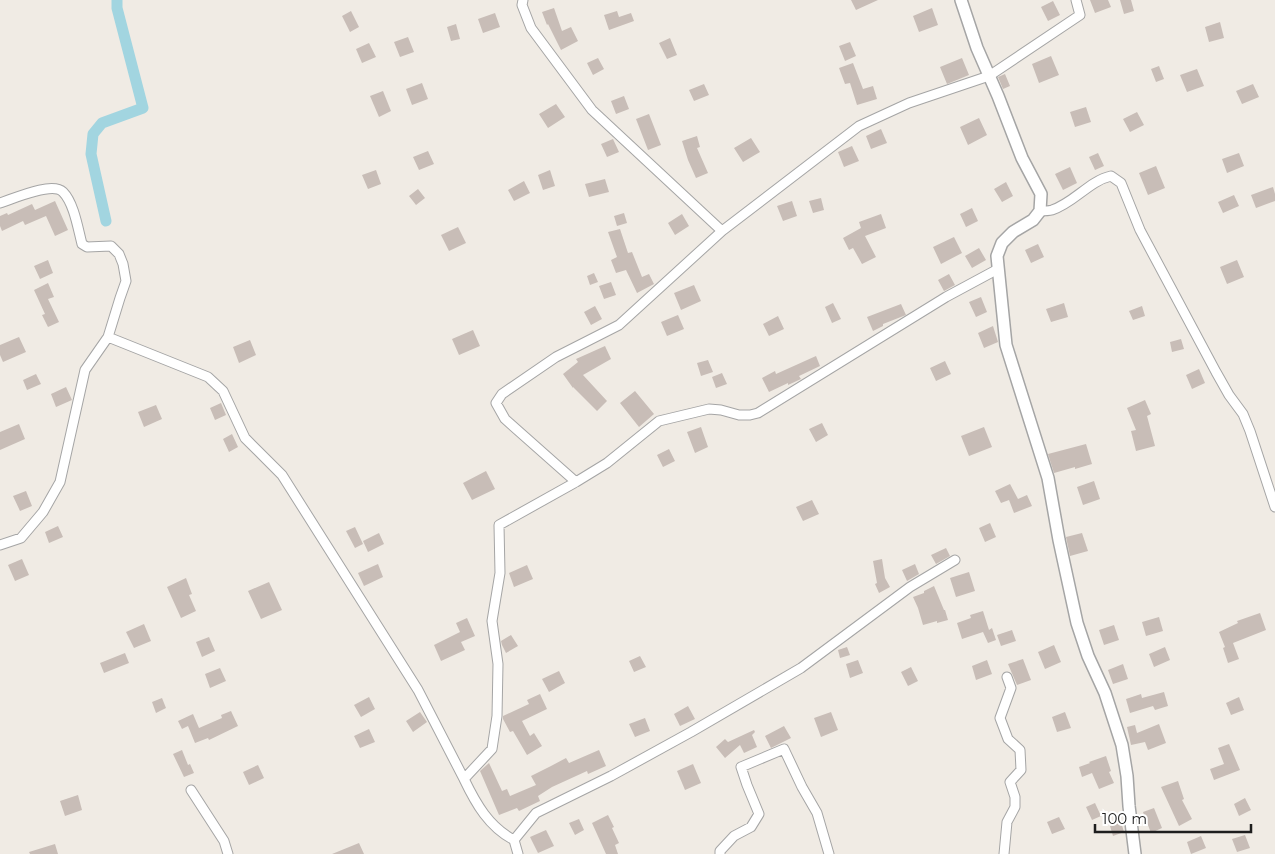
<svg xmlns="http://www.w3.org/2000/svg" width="1275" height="854" viewBox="0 0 1275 854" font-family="Montserrat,sans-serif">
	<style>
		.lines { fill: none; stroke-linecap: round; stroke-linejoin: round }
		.canal { stroke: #a2d5e0; stroke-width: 11 }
		.building { fill: #c8bdb7 }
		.minor-casing { stroke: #a5a5a5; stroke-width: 11 }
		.tertiary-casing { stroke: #a5a5a5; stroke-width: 14 }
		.minor { stroke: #fff; stroke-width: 9 }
		.tertiary { stroke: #fff; stroke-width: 11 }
	</style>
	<rect width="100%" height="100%" fill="#f0ebe4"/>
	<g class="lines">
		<path class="canal" d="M106,221L91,154L93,134L102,123L143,108L117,8V0"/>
	</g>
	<path class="building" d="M851,0H878L856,10Z
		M1090,0H1108L1111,7L1095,13Z
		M1120,0H1131L1134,11L1124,14Z
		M1053,1L1060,15L1048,21L1041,7Z
		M554,8L562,31L571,27L578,41L561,50L548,24L547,25L542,12Z
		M932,8L938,25L919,32L913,16Z
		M351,11L359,27L350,32L342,16Z
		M617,11L619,17L631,13L634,21L609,30L604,15Z
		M495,13L500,27L483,33L478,19Z
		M1220,22L1224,38L1209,42L1205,27Z
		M456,24L460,39L451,41L447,27Z
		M408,37L414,52L400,57L394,42Z
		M670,38L677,55L667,59L659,43Z
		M850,42L856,56L845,61L839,46Z
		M369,43L376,57L362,63L356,49Z
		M1051,56L1059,75L1039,83L1032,64Z
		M598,58L604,69L593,75L587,63Z
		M962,58L969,75L947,84L940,67Z
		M853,63L863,89L873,86L877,99L857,105L850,83L845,84L839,68Z
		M1159,66L1164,79L1156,82L1151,69Z
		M1197,69L1204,86L1187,92L1180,75Z
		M1005,74L1010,86L1003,89L998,77Z
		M422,83L428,99L412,105L406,89Z
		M704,84L709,95L694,101L689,90Z
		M1253,84L1259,97L1242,104L1236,91Z
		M383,91L391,111L379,117L370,96Z
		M624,96L629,109L616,114L611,101Z
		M556,104L565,117L548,128L539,114Z
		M1086,107L1091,122L1075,127L1070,112Z
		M1137,112L1144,125L1130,132L1123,119Z
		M649,114L661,145L648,150L636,119Z
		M979,118L987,135L968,145L960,127Z
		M881,129L887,143L871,149L866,136Z
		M697,136L700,147L697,148L708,173L696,178L688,160L682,141Z
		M751,138L760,152L743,162L734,148Z
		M613,139L619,152L607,157L601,144Z
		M852,146L859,161L844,167L838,152Z
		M428,151L434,164L419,170L413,157Z
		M1098,153L1104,166L1095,170L1089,157Z
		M1239,153L1244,166L1227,173L1222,159Z
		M1156,166L1165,188L1148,195L1139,173Z
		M1070,167L1077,183L1063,190L1055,174Z
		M376,170L381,184L368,189L362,175Z
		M550,170L555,186L543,190L538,175Z
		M605,179L609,192L589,197L585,184Z
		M524,181L530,193L514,201L508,190Z
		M1006,182L1013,196L1002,202L994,189Z
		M1273,187L1275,194V201L1256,208L1251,195Z
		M418,189L425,198L416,205L409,196Z
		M1234,195L1239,206L1223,213L1218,202Z
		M821,198L824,210L813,213L809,201Z
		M55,201L68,230L55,236L46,216L25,225L23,221L2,231L0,226V216L7,213L8,215L32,204L35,210Z
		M792,201L797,216L783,221L777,206Z
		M972,208L978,221L966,227L960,214Z
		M624,213L627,223L617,226L614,216Z
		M682,214L689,226L675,235L668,223Z
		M881,214L886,228L865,236L876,257L862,264L853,248L849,250L843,238L861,228L859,222Z
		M458,227L466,243L449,251L441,235Z
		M620,229L628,253L632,252L642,277L649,274L654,284L637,293L626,270L616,273L611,260L617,257L608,232Z
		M954,237L962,253L941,264L933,247Z
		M1038,244L1044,257L1031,263L1025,250Z
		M979,248L986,260L972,268L965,256Z
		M48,260L53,273L40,279L34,266Z
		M1237,260L1244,277L1227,284L1220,267Z
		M594,273L598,282L590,285L587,276Z
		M949,274L955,285L944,291L938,280Z
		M611,282L616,295L604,299L599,286Z
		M48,283L54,297L48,299L59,322L48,327L42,315L45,314L34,290Z
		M694,285L701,301L681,310L674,293Z
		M981,297L987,312L976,317L969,302Z
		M833,303L841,319L832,323L825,307Z
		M1064,303L1068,317L1051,322L1046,309Z
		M901,304L906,315L883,324V326L873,331L867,317Z
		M595,306L602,319L591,325L584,312Z
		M1142,306L1145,316L1133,320L1129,311Z
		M678,315L684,329L667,336L661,322Z
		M778,316L784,329L769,336L763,324Z
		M993,326L998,342L984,348L978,333Z
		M473,330L480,346L459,355L452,339Z
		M19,337L26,352L3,362L0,355V345Z
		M1181,339L1184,349L1172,352L1170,342Z
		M250,340L256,355L239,363L233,347Z
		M605,346L611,359L583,375L607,401L597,411L573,387V388L563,374L578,362L576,359Z
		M816,356L820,366L799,376L801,379L788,385V383L769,392L762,378L775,371L776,374Z
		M708,360L713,372L701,376L697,363Z
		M945,361L951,374L936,381L930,368Z
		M1199,369L1205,383L1192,389L1186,375Z
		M722,373L727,384L716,388L712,377Z
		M36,374L41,384L27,390L23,380Z
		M66,387L72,400L56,407L51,394Z
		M635,391L654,414L639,427L620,403Z
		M1145,400L1151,414L1147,416L1155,446L1136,451L1131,431L1136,430L1127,408Z
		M221,403L226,415L215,420L210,408Z
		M156,405L162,419L144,427L138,412Z
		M822,423L828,435L816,442L809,429Z
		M19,424L25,439L0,450V432Z
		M701,427L708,447L695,453L687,432Z
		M984,427L992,447L969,456L961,436Z
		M232,434L238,447L229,452L223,439Z
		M1086,444L1092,464L1075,469V467L1054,473L1048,454Z
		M669,449L675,461L663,467L657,455Z
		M486,471L495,489L472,500L463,483Z
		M1094,481L1100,499L1083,505L1077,487Z
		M1010,484L1018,499L1027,495L1032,506L1014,513L1009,500L1001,503L995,491Z
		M26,491L32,506L20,511L13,496Z
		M812,500L819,514L803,521L796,507Z
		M990,523L996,537L985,542L979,528Z
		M58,526L63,537L49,543L45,532Z
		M355,527L363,544L355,548L346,531Z
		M379,533L384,544L368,552L363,541Z
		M1082,533L1088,551L1070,556L1066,537Z
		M946,548L950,556L936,564L931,555Z
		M22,559L29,575L15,581L8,565Z
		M882,559L885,578L890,587L879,593L875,584L877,583L873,561Z
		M378,564L383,577L364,586L358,573Z
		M915,564L919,574L907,581L902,570Z
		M527,565L533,579L514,587L509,573Z
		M969,572L975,591L956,597L950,578Z
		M186,578L192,594L189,595L196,611L181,618L167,587Z
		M269,582L282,610L261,619L248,591Z
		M934,586L944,610H945L948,620L937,623V621L923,625L918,608L913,597L924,593V591Z
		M983,611L989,630L992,628L996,640L988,643L983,632L986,631L962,639L957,623L971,618L970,615Z
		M1260,613L1266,630L1233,643L1239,659L1228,663L1223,648L1225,647L1219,632L1238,623L1237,621Z
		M1159,617L1163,631L1146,636L1142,622Z
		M467,618L475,636L461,642L465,650L441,661L434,645L460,632L456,623Z
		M144,624L151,641L134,648L126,632Z
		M1114,625L1119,640L1104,645L1099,630Z
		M1012,630L1016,641L1001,646L997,635Z
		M511,635L518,646L506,653L502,645L501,641Z
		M209,637L215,651L202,657L196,642Z
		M1054,645L1061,662L1045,669L1038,652Z
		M847,647L850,655L840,658L838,650Z
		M1165,647L1170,660L1154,667L1149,654Z
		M125,653L129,663L104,673L100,663Z
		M640,656L646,667L634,672L629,661Z
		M1023,659L1031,680L1017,685L1008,664Z
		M858,660L863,673L850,678L846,664Z
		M987,660L992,674L976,680L972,666Z
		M1123,664L1128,679L1113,684L1108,670Z
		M911,667L918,681L908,686L901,672Z
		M220,668L226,681L210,688L205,674Z
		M559,671L565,683L549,692L542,679Z
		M1164,692L1168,706L1155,710L1153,706L1130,713L1126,699L1141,694L1142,698Z
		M540,694L547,709L522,721L530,736L534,733L542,746L527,755L513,731L510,732L503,719V716L529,704L527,700Z
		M369,697L375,709L361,717L354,705Z
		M1239,697L1244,710L1231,715L1226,703Z
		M162,698L166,708L156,713L152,702Z
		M688,706L695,719L680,726L674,714Z
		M231,711L238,726L209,740L208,738L195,743L188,726L182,729L178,721L193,714L199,728L222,718L221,715Z
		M420,712L427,722L413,732L406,721Z
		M831,712L838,730L821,737L814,718Z
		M1065,712L1071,728L1057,732L1052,717Z
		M645,718L650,731L635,737L629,724Z
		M1159,724L1166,743L1148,750L1145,742L1131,745L1127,727L1135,725L1137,733Z
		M784,726L791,738L771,748L765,736Z
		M369,729L375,742L360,748L354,736Z
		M754,730L755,732L752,735L757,747L744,753L740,745L725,758L716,747L725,739L728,742Z
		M1229,744L1240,770L1214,780L1210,769L1224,764L1218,748Z
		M182,750L188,765L190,764L194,773L184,777L173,754Z
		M599,750L606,766L588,774L587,771L552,787L538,796L540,801L519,811L517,808L499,815L480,771L489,763L502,791L507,789L510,796L536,785L531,776L551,766L566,758L569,763Z
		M1106,756L1111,771L1109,772L1114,783L1099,789L1092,773L1082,777L1079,767L1090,763L1089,762Z
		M693,764L701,783L685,790L677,771Z
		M258,765L264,778L249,785L243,772Z
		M1178,781L1184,799L1182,800L1192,819L1179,826L1161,787Z
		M78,795L82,810L65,816L60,801Z
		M1245,798L1251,810L1239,816L1234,804Z
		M1095,803L1101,816L1092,820L1086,807Z
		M1154,808L1162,828L1151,833L1143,812Z
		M608,815L614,827L612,828L619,843L615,845L618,854H606L592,823Z
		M1059,817L1065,829L1052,834L1047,822Z
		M579,819L584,830L575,835L569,823Z
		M1121,822L1124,832L1113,836L1110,826Z
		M546,830L554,846L538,853L530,837Z
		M1245,835L1250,848L1237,852L1232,839Z
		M1201,836L1206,848L1191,854L1187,842Z
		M359,843L364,854H332Z
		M55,844L58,854H30L29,852Z"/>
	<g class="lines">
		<defs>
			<path id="minor" d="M523,0L522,5L531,28L592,110L722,231
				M0,203C13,199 52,181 63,192C74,203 78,229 82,244L87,247L111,246L119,254L123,264L126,281L120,298L108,337L85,370L60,482L43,512L21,538L0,545
				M1040,211C1044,211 1048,211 1052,210C1074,203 1089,181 1111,176L1121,183L1140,230L1216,372L1229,395L1243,414L1250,431L1275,507
				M108,337L208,377L223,391L245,438L282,475L418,690L464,779
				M576,482L505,419L496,403L502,394L556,357L619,325L722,231L859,126L909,103L989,76L1080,15L1076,0
				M191,790L224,841L228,854
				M514,840C489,827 476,804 464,779L492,749L497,716L498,664L492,621L500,573L499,525L576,482L607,463L659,421L709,409L721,410L739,415H750L758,413L946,297L998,269
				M518,854L514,840L536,813L611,776L691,732L801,668L910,587L955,560
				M720,854V851L734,836L751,827L759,814L747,785L741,767L784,749L802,787L817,813L829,854
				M1004,854L1007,822L1015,807V797L1010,782L1021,770L1020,750L1008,739L1000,718L1011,688L1007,677"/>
			<path id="tertiary" d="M961,0L977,48L998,96L1022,158L1041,194L1040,211L1033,220L1013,232L1002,243L997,256L1006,345L1048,478L1059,540L1077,623L1088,656L1105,693L1122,745L1127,776L1129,806L1135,854"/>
		</defs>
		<use href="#minor" class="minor-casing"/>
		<use href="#tertiary" class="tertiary-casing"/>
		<use href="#minor" class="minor"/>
		<use href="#tertiary" class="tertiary"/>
	</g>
	<path d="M1095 824v8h156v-8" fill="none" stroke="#1e1e1e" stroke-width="2.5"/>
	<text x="1102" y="824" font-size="15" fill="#1e1e1e" stroke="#ffffff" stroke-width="4" paint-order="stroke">100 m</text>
</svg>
